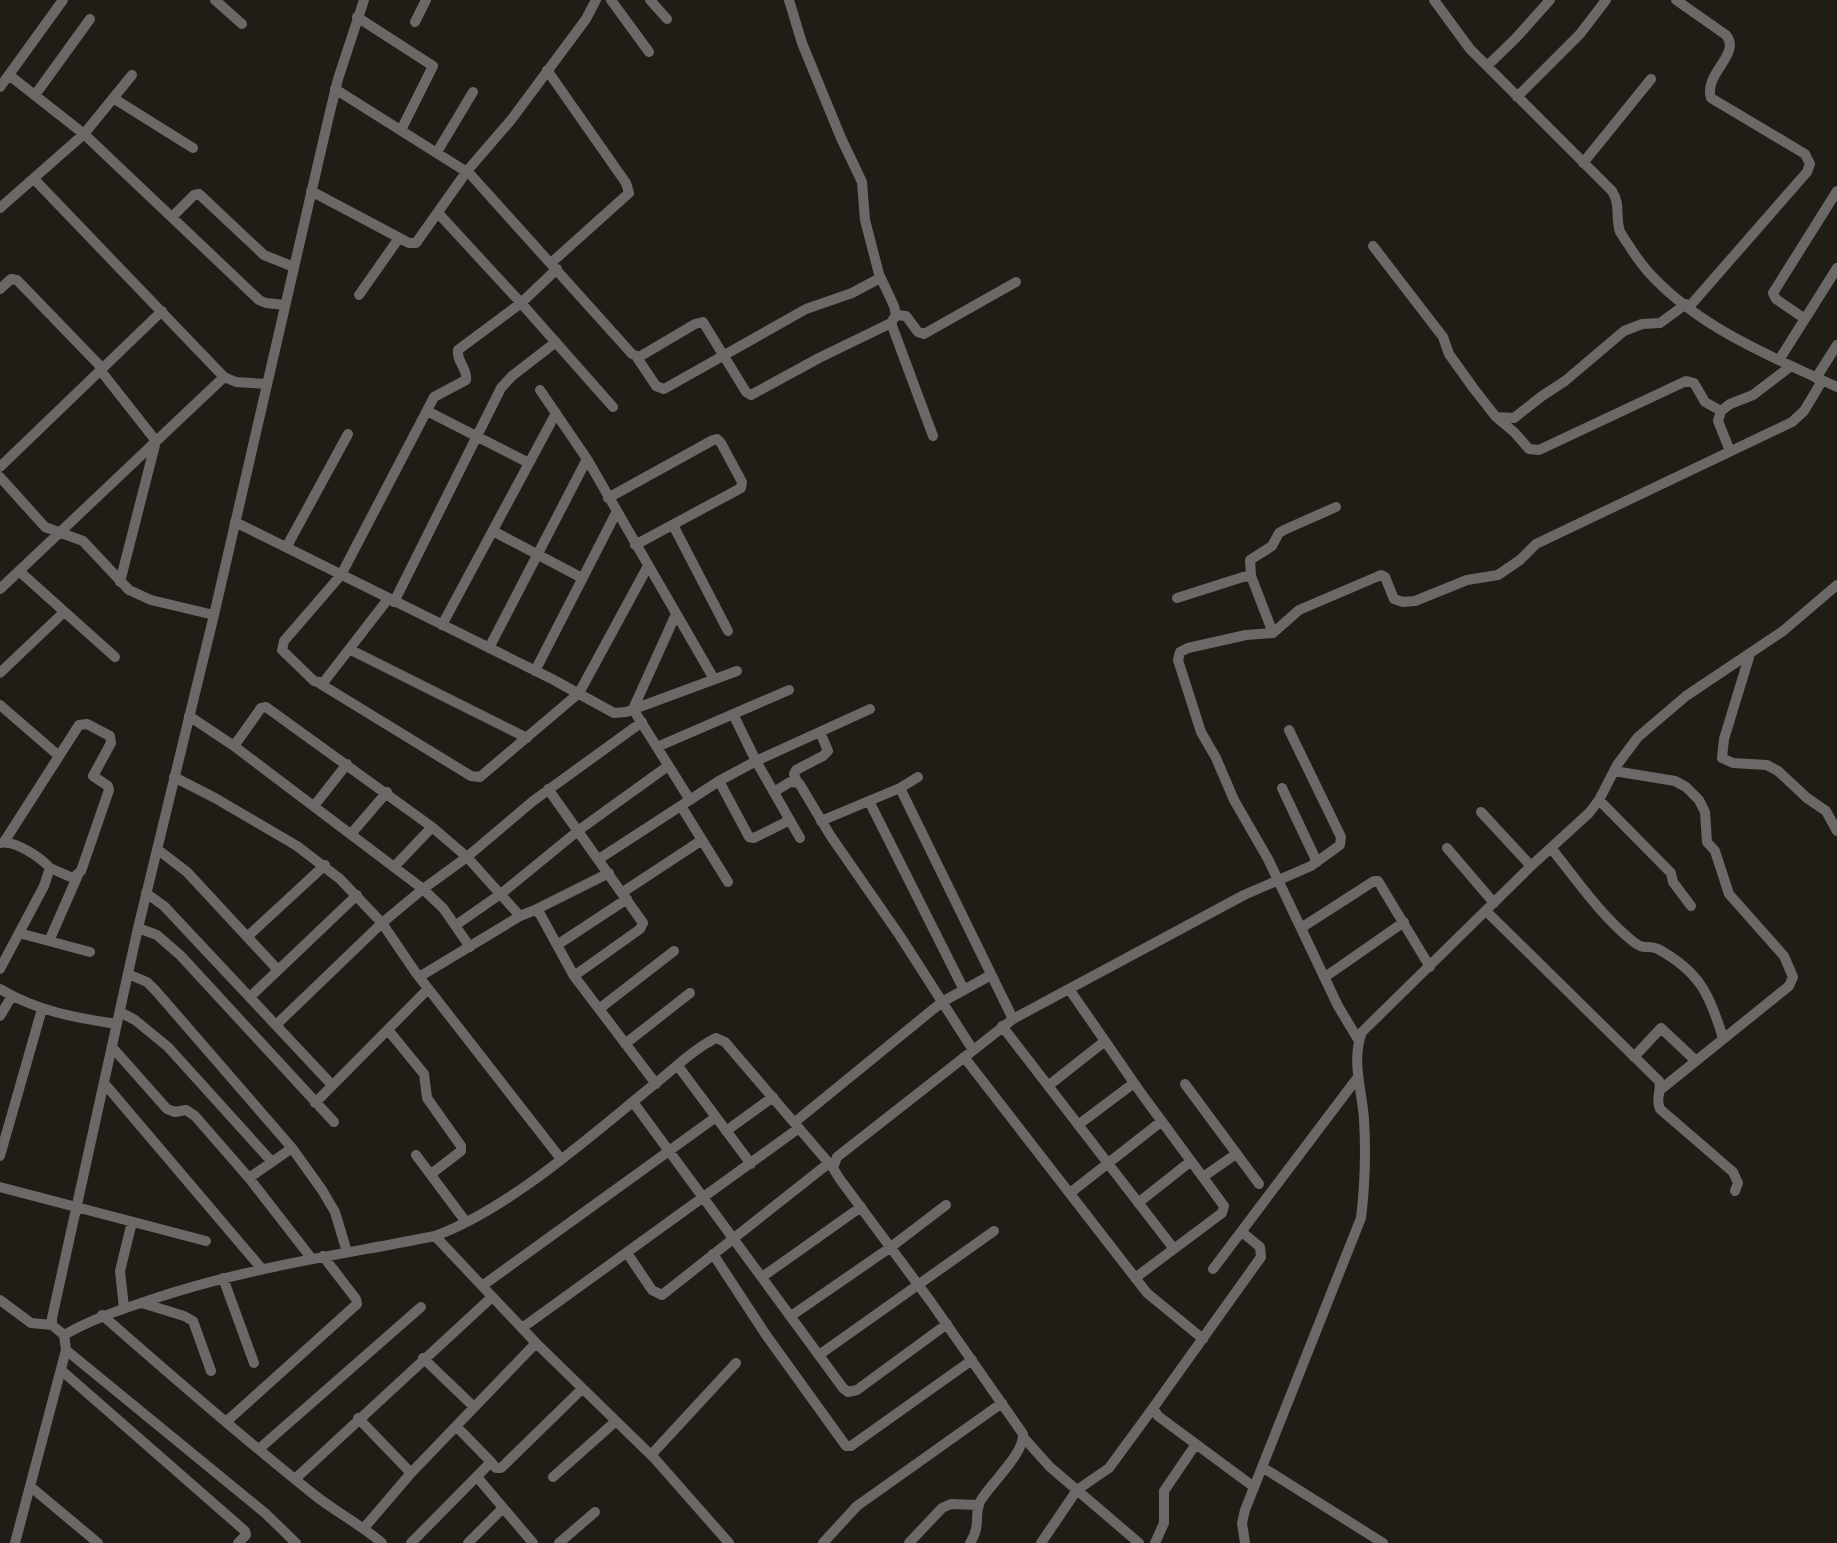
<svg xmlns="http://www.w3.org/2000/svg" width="1837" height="1543" viewBox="0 0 1837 1543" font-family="'Archivo Narrow',sans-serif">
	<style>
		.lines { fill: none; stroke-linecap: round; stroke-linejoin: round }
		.minor { stroke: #6d6868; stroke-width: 10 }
	</style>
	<rect width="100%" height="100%" fill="#201d16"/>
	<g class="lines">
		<path class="minor" d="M215,0L242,24
			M611,0L649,52
			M650,0L667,19
			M1434,0L1470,49L1612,191C1621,205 1615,217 1620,232C1630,247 1639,263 1652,276C1702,329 1772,357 1837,387
			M1676,0L1726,35C1742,54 1703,74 1711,98L1805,154L1810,164L1807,172L1689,307
			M357,17L433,66L401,130
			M415,22L426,0
			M1487,66L1515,39L1550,0
			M547,70L626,183L629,193L551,263
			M9,75L84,134L259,300L266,303L285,305
			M0,87L63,0
			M335,89L470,174L632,354L639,357L695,324L703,322L746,392L751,395L819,358L891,323L896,315L894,306L879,274L865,220L862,182L841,138L802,43L789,0
			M35,95L90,19
			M1517,97L1580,34L1606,0
			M113,98L193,148
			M437,152L473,92
			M1583,163L1651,79
			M311,191L409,243H416L467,171L511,120L586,19L596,0
			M0,208L84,134L132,75
			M438,213L521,303L613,407
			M172,217L194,195L199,194L264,255L294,267
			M1373,246L1443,337L1449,354L1474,389L1496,417L1514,432L1529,449L1539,450L1686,381L1694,383L1705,402L1721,411
			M0,289L11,279L17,280L103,369
			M359,295L399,238
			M896,315L906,316L918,332L924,334L1016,282
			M1805,319L1776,299L1773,293L1837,191
			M891,323L933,436
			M636,356L656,386L664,389L806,309L852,293L880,278
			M1779,360L1837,268
			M101,371L156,441L120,582
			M224,377L236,382L267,384
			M1816,378L1837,345
			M540,390L587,459L714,679
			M427,411L529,463
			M1496,417L1514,418L1542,396L1565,381L1624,331L1642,324L1660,323L1686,304
			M1730,451L1718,421L1721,411L1730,404L1753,395L1791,366
			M0,467L162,311
			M0,477L45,527L83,541L129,590L151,600L214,615
			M608,498L713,440L717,439L721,443L742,482L741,488L635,545
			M235,522L552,679L614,713L626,712L737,671
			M673,525L728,631
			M493,531L582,578
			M287,546L348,434
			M19,571L115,657
			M1251,576L1250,560L1272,546L1279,533L1284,530L1336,507
			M0,589L224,377L34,179
			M1177,598L1243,577L1251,576L1273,633
			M388,599L323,683L314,681L282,650L284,641L341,575L434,397L466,380C468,369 456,361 458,350L521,303L557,269
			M394,602L501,388L512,376L556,342
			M676,614L633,709L690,800
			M442,625L556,413
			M489,648L587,459
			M351,650L527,738
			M1750,654L1724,739L1722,758L1733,763L1767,765L1778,771L1807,798L1826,811L1837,831
			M535,671L616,513
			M0,673L63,613
			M319,683L471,776L480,777L579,693L648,566
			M0,705L59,756
			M733,714L756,761L870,709
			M189,716L234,746L423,889L443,908L470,947
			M234,746L261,708L266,707L432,827L467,857L520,916L535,910L540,914L574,976L656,1084
			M657,747L789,690
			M1614,771L1675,781L1686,787L1699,800L1705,812L1707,842L1715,851L1729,894L1784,956L1793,977L1789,986L1660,1090
			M174,777L215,798L297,846L340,879L382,923L416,973L561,1159
			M719,781L749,837L754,838L790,820
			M797,782L794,774L796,770L823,756L828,751L820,732
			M900,788L1013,1019
			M1282,788L1317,862
			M548,789L643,923L640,929L574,976
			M774,792L790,782L799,783L830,835L900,936L973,1050
			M1599,800L1671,873L1673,882L1691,906
			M869,801L964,990
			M314,806L347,764
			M681,806L728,882
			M1481,812L1531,866
			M821,821L900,788L918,777
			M351,834L387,792
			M4,842L79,725L87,724L110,736L111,743L93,776L108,786L109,790L81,871L73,878L50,868
			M0,843C15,840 40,857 50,868L44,886L0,969
			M1447,848L1494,903
			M1551,848C1576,879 1599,913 1630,939C1646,953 1646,943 1658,949C1700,972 1710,995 1723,1038
			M157,849L187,872L278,970
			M599,859L719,781L756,761L800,838
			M394,867L432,827
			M623,892L702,840
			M146,893L164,906L332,1085
			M535,910L609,873
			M1486,911L1659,1081C1662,1091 1655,1099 1660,1109L1733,1172L1738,1183L1735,1191
			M456,925L502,893L579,830L668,766
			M138,928L157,935L181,956L334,1122
			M1301,928L1374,881H1378L1430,967
			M19,933L90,952
			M247,937L325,865
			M49,941L78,875
			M557,945L627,899
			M128,974L147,982L156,991L292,1148L322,1190L335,1212L347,1252
			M419,977L520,916
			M1325,977L1404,922
			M0,989C37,1011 76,1018 117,1024
			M1069,989L1141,1093L1224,1206L1222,1213L1135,1278
			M250,997L357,895
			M599,1009L674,951
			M120,1012L135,1020L168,1047L272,1162
			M0,1016L12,996
			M276,1025L382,923L423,889L467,857L533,801L642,722
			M1002,1026L1174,1249
			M388,1030L424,1074L427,1098L461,1146V1151L431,1174
			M1359,1041L1338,1006L1268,859L1234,800L1216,758L1201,732L1178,660L1180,652L1188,648L1246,635L1273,633L1299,610L1381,575L1385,577L1394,599L1403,602L1415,601L1467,580L1498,575L1520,560L1536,544L1792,422L1804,411L1822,381
			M625,1044L690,993
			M112,1047L167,1109L175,1112L186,1110L195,1116L249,1178L312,1259
			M964,1057L1147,1293L1203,1339
			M1634,1057L1661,1028L1696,1061
			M678,1066L751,1164
			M104,1083L262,1269
			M1185,1084L1259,1184
			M1048,1086L1105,1041
			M633,1102L843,1388L848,1392L857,1390L947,1324
			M315,1103L428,989
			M795,1122L942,1002L991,975
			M1078,1125L1134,1083
			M726,1131L773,1097
			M416,1155L466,1222
			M0,1156L42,1009
			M1203,1177L1236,1154
			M249,1178L292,1148
			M0,1187L206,1241
			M1070,1193L1162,1121
			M1138,1203L1191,1161
			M1242,1232L1260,1247L1261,1257L1153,1408L1158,1416L1254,1487
			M435,1236L536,1343L655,1459L729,1543
			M627,1253L652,1290L662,1295L829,1163
			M713,1254L766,1335L846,1446H851L972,1360
			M1213,1269L1358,1077
			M762,1277L861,1207
			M223,1278L254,1363
			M482,1286L716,1117
			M0,1300L31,1323L52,1325
			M142,1303L184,1316L193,1321L211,1371
			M124,1308L120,1271L132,1222
			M102,1315C171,1375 240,1436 312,1493C334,1511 360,1524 382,1543
			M791,1316L891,1247L946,1205
			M522,1328L799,1128
			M64,1335C94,1318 120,1310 153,1299C245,1268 340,1255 435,1236C509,1209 589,1137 651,1087C672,1071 692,1050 716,1038L725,1042L833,1168
			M66,1350L265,1513L296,1543
			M819,1355L994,1231
			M423,1358L474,1407
			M61,1370L245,1531L246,1535L238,1543
			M358,1418L411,1473
			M227,1421L357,1304L356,1299L323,1256
			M457,1427L491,1462L496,1468H501L582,1389
			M1024,1438L1050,1467L1139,1543
			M259,1449L421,1307
			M651,1455L736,1363
			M1262,1467L1383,1543
			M477,1477L533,1543
			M553,1477L616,1421
			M295,1479L492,1297
			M31,1487L98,1543
			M364,1528L411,1473L536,1343
			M15,1543L66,1350L64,1335L52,1325V1318L138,928L214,615L328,120L338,79L364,0
			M411,1543L491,1462
			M468,1543L503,1508
			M559,1543L595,1512
			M823,1543L857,1506L1002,1403
			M909,1543L942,1508L951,1504L978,1505
			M970,1543C982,1525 973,1513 981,1500C992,1482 1024,1454 1023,1434L931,1302L839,1178L833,1168L837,1157L1013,1019L1244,895L1311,866L1340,845L1341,837L1289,730
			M1041,1543L1077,1490L1109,1468L1153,1408
			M1155,1543L1164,1523V1491L1196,1444
			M1245,1543L1242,1523L1245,1510L1361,1218C1365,1185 1366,1152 1364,1119C1362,1090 1351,1061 1362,1032L1531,866L1589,813L1599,800L1617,765L1638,737L1686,696L1783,631L1837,585"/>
	</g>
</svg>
